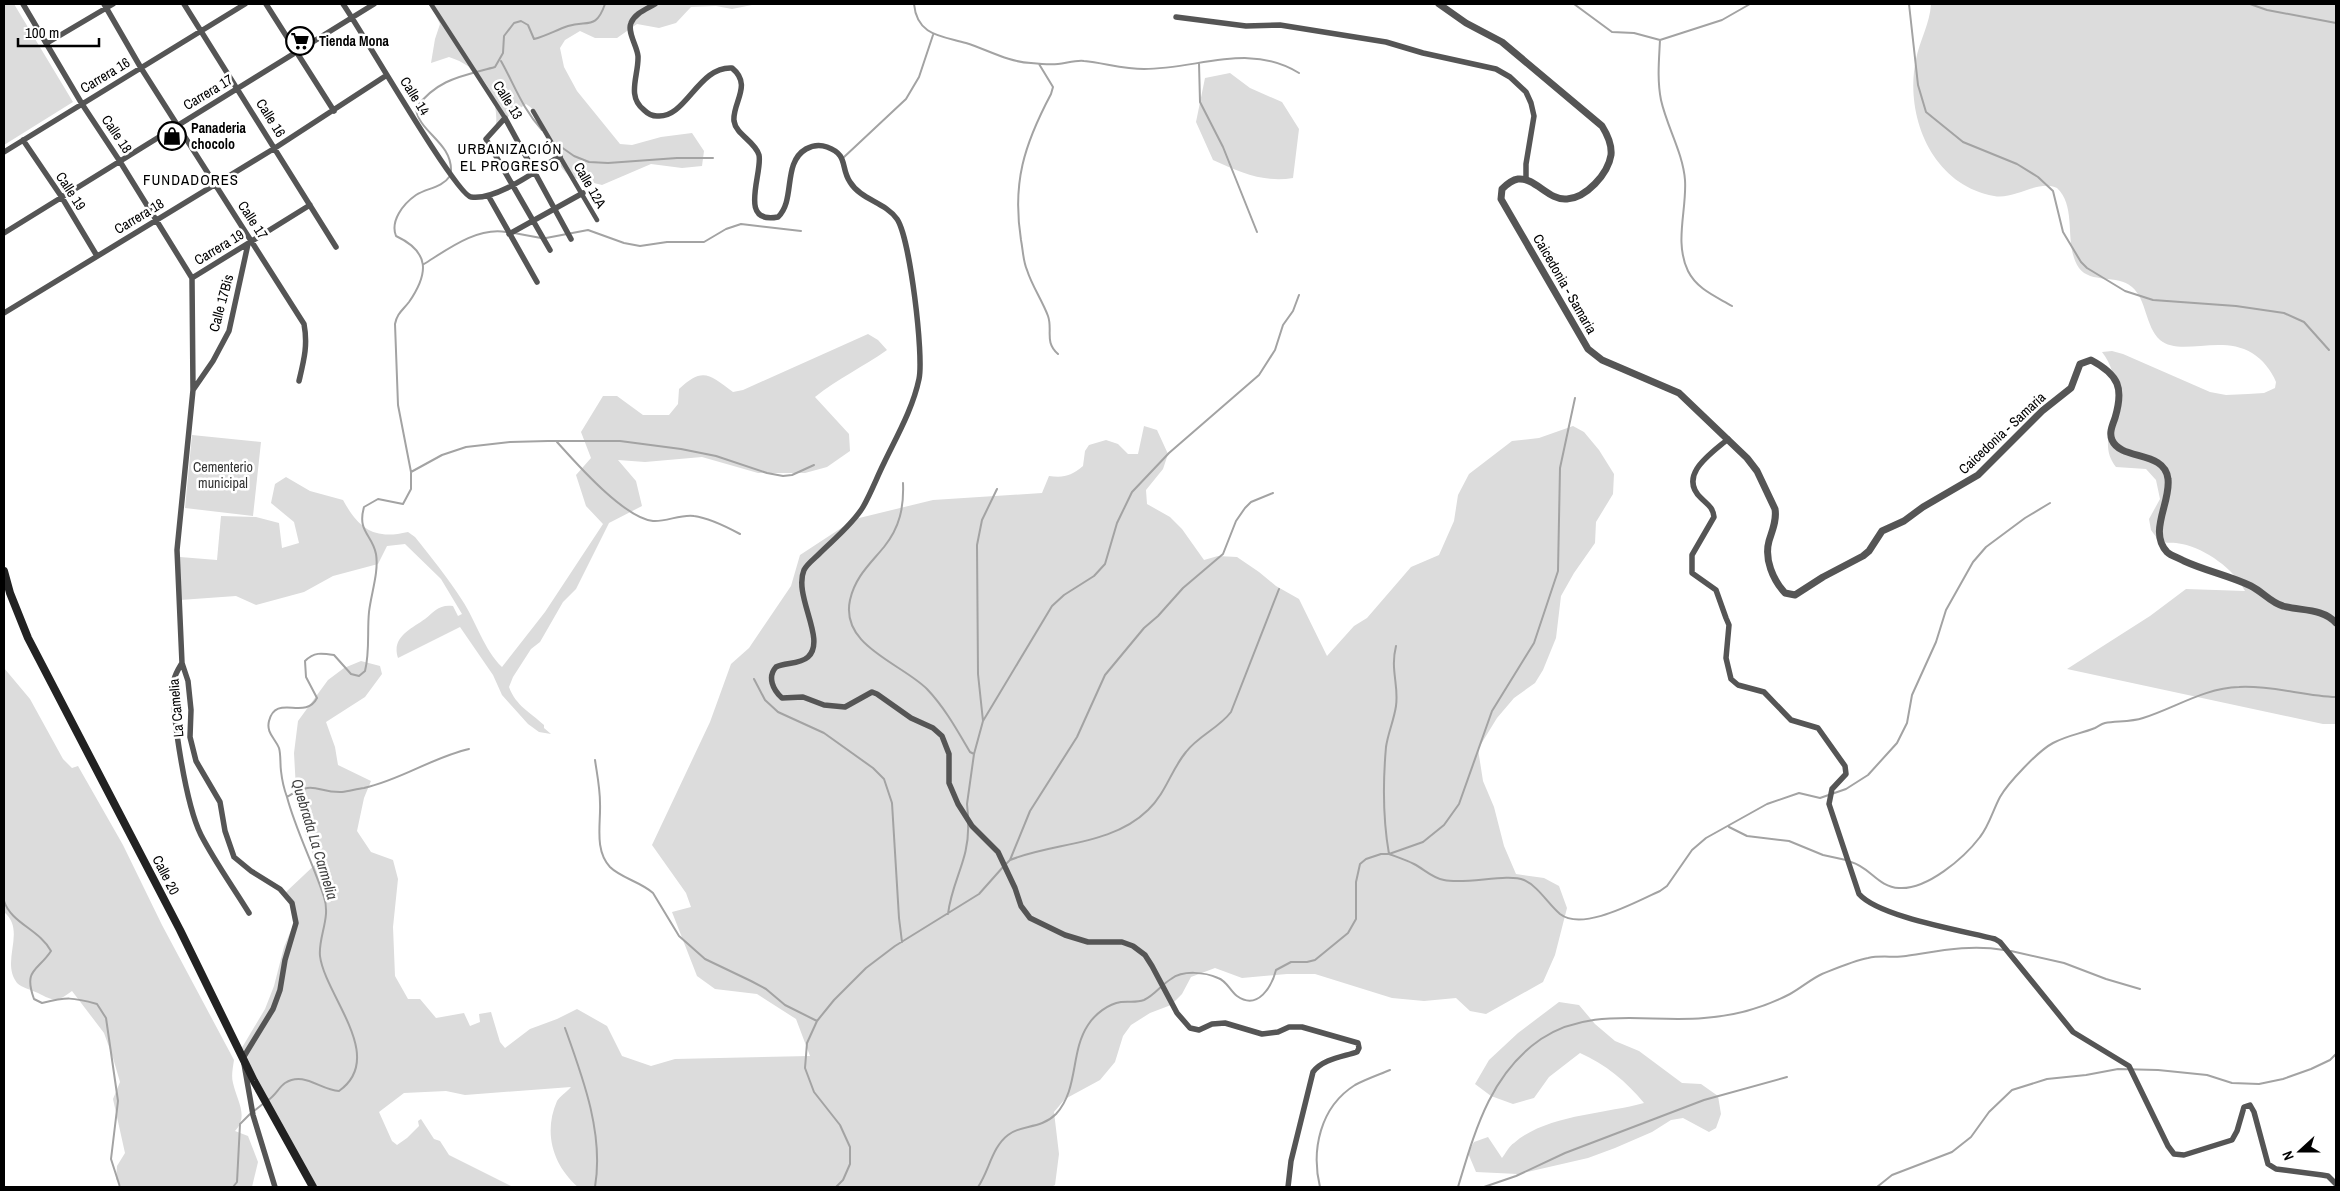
<svg xmlns="http://www.w3.org/2000/svg" width="2340" height="1191" viewBox="0 0 2340 1191" font-family="'Archivo Narrow',sans-serif">
	<style>
		.green { fill: #dcdcdc }
		.lines { fill: none; stroke-linecap: round; stroke-linejoin: round }
		.stream { stroke: #a3a3a3; stroke-width: 2 }
		.pedestrian { stroke: #555; stroke-width: 4.5 }
		.minor { stroke: #555; stroke-width: 5.5 }
		.tertiary { stroke: #555; stroke-width: 7 }
		.secondary { stroke: #222; stroke-width: 8 }
		.labels { text-anchor: middle; dominant-baseline: central; stroke-width: 5; stroke-linejoin: round; paint-order: stroke }
		.poi-label { font-size: 14px; font-weight: bold; fill: #000; stroke: #fff; text-anchor: start }
		.street-label { font-size: 14px; fill: #000; stroke: #fff }
		.park-label { font-size: 14px; fill: #333; stroke: #fff }
		.neighbourhood-label { font-size: 15px; letter-spacing: 1px; fill: #000; stroke: #fff }
		.water-label { font-size: 15px; font-style: italic; fill: #444; stroke: #fff }
	</style>
	<rect width="100%" height="100%" fill="#fff"/>
	<path class="green" d="M4,4H14L73,102L4,145Z
		M430,4H757L732,9L716,6L691,7L676,23L659,28L637,24L617,38H595L580,31L565,40L560,48L564,67L577,91L620,144L632,145L661,137L692,133L704,151L702,166L682,168L651,164L602,185C593,182 573,180 566,173C547,153 550,119 526,104L496,125C499,93 480,67 449,57L431,63L435,39L440,24Z
		M1931,4H2336V724H2323L2067,669L2150,616L2186,589L2245,591C2234,569 2206,549 2182,544C2174,542 2167,544 2159,541L2151,530L2149,519L2160,499L2156,480L2146,469L2116,467C2100,447 2112,426 2116,404C2119,389 2112,364 2102,352L2112,351L2123,354L2210,392L2226,395L2248,394L2264,393L2275,388L2276,382C2271,370 2263,360 2252,353C2221,334 2180,357 2160,340C2145,326 2147,300 2132,287C2117,274 2091,284 2079,268C2063,245 2078,208 2057,188C2038,179 2015,200 1994,196C1932,185 1904,116 1916,59C1920,40 1930,23 1931,4Z
		M1230,73L1250,88L1282,102L1299,129L1293,178C1264,183 1239,172 1213,160L1196,122L1205,78Z
		M868,334L878,340L887,350C863,367 837,379 815,397L849,434L850,451L827,467L805,473H758L702,457L645,462L618,460L636,481L642,506L609,523L576,589L563,602L540,642L531,649L513,677L509,687C516,706 530,712 544,725V728L551,734L539,732L528,724L502,695L493,675L460,627L398,658C391,637 411,629 425,619C434,612 439,604 453,606L458,616L462,614L441,579L405,544L387,546L378,564L333,576L304,592L256,605L236,596L180,600V557L217,560L221,516L256,517L279,523L282,548L299,543L294,522L271,503L275,484L286,477L310,491L343,500C359,529 374,540 408,532L415,537C431,557 448,578 462,600C476,621 484,650 502,667L545,612L603,524L586,506L576,475L591,458L581,432L603,396H617L643,415H669L678,404L679,389C703,366 710,375 733,392L743,390Z
		M1144,426L1157,430L1168,454L1163,469L1146,490L1147,504L1170,517L1182,529L1204,560L1218,556L1237,557L1259,572L1276,586L1299,599L1327,656L1354,626L1367,618L1411,567L1439,555L1454,521L1458,495L1469,474L1512,441L1539,438L1573,426L1584,432L1599,450L1614,474L1613,494L1596,522L1595,543L1574,573L1561,596L1556,638L1543,670L1535,683L1514,698L1497,718L1478,749L1483,781L1494,807L1504,846L1516,874L1544,878L1559,886L1567,908L1555,955L1543,982L1486,1014L1470,1011L1456,998L1424,1001L1392,998L1315,974H1287L1242,978L1215,968L1191,977L1182,994L1171,1005L1150,1013L1131,1025L1123,1036L1115,1062L1100,1080L1065,1099L1054,1112L1059,1154L1055,1185L1051,1187H578C553,1165 543,1133 557,1101C560,1096 567,1092 571,1087L465,1095L446,1091L404,1093L379,1112L392,1141L397,1145L407,1138L419,1126L418,1121L421,1119L434,1139L440,1141L449,1155L513,1187H311L240,1051L265,1009L274,986L284,947L294,923L291,904L286,892L321,859L313,855L305,833L296,789L294,753L298,721L328,680L344,668L361,661L380,666L382,674L365,697L326,722L335,747L338,765L371,781L364,798L357,831L371,852L393,860L398,879L393,927L395,976L408,999H420L436,1018L464,1013L470,1026L480,1022L479,1014L491,1012L500,1042L505,1048L530,1029L557,1019L577,1009L607,1026L622,1056L651,1066L675,1059L810,1056L796,1019L757,994L715,989L697,976L672,912L691,907L686,893L652,845L710,722L731,664L749,648L791,586L800,555L855,519L933,500L1042,493L1049,476C1064,478 1071,476 1083,466L1085,451L1089,445L1106,440L1118,444L1128,454H1138Z
		M192,435L261,442L253,516L185,508Z
		M4,668L30,699L63,759L72,768L78,766L123,845L162,925L234,1060C233,1067 231,1076 233,1083C237,1101 249,1116 235,1131L248,1136L258,1162L252,1187H122L116,1179L117,1166L125,1153L113,1099L120,1082L113,1058L104,1033L72,991C57,1002 55,1002 38,993C32,990 22,988 17,983C0,961 27,931 4,912Z
		M1559,1002L1579,1005L1595,1024L1615,1041L1639,1051L1682,1083L1701,1084L1718,1096L1721,1114L1716,1128L1709,1132L1683,1118L1671,1120L1652,1132L1615,1148L1588,1158L1518,1174L1476,1172L1468,1153L1474,1142L1488,1137L1502,1158C1506,1153 1509,1146 1514,1143C1546,1115 1604,1114 1644,1103C1627,1082 1605,1064 1580,1053L1549,1077L1534,1098L1513,1104L1491,1096L1475,1084L1489,1060L1518,1033Z"/>
	<g class="lines">
		<path class="stream" d="M914,4C917,36 942,36 966,43C988,50 1008,62 1031,63C1040,64 1049,65 1058,64C1067,63 1076,60 1084,61C1104,63 1124,69 1144,69C1199,69 1248,42 1299,73
			M1574,4L1612,32L1634,33L1660,40L1722,20L1750,4
			M1909,4L1918,85L1926,112L1963,142L2017,164L2038,177L2053,191L2063,232L2081,262L2087,268L2125,291L2153,300L2236,306L2284,313L2304,322L2329,350
			M2250,4L2267,10L2336,23
			M1660,40C1659,60 1657,80 1661,100C1667,127 1683,153 1685,180C1687,210 1674,242 1688,271C1697,289 1715,296 1732,306
			M501,61C515,86 522,108 542,130
			M1199,63L1200,102L1223,147L1257,232
			M1039,64L1053,87L1051,94C1024,145 1012,183 1021,240C1023,250 1023,261 1027,270C1032,286 1042,300 1048,316C1053,330 1044,342 1058,354
			M2336,95V105
			M554,142L574,156L589,162L608,163L677,158H713
			M843,158L906,99L919,77L933,35
			M451,171C452,142 418,132 416,108C437,79 462,76 495,67L503,53L504,36L514,23L521,21L528,25L534,39C546,36 556,30 568,26C588,20 596,30 605,4
			M514,233L541,238
			M546,238L588,230L624,243L640,246L667,242H704L726,229L741,224L801,231
			M424,264C448,249 477,227 506,232
			M557,442C576,463 624,518 653,521C666,522 681,514 694,516C710,518 727,527 740,534
			M411,472L442,455L466,447L510,442L548,441H620L681,449L716,456L767,473L783,476L792,475L814,465
			M903,483C904,507 900,527 884,547C870,564 855,577 850,600C840,646 901,663 927,689C945,708 957,730 970,752L974,754
			M754,679L765,700L778,712L824,733L873,768L884,779L892,803L899,918L902,942
			M983,721L978,674L977,545L982,520L997,489
			M595,760C597,774 600,788 600,803C601,823 594,850 610,867C621,878 641,882 653,893L679,936L705,959L751,981L766,989L785,1005L817,1021
			M287,797C315,779 316,793 342,792C349,791 357,789 364,788C401,780 433,757 469,749
			M968,816L967,804L974,754L983,721L1052,606L1064,595L1094,576L1105,564L1117,523L1132,492L1169,453L1259,375L1275,350L1283,325L1293,311L1299,295
			M1729,827L1747,836L1789,841L1823,855L1846,860
			M1389,854C1397,857 1406,860 1414,864C1424,869 1432,878 1444,880C1466,885 1507,873 1524,880C1539,887 1548,904 1560,914C1583,932 1637,901 1660,891L1667,886L1692,850L1706,838L1767,804L1799,793L1820,798L1846,789L1868,775L1897,743L1907,723L1912,695L1936,642L1946,610L1973,562L1986,547L2025,518L2050,503
			M1389,854C1383,820 1383,781 1386,747C1388,733 1394,720 1396,706C1399,685 1390,670 1396,646
			M1010,860C1055,842 1111,846 1148,810C1166,793 1171,770 1186,752C1198,736 1219,728 1231,712L1279,589
			M1851,862C1870,867 1878,887 1899,888C1927,890 1964,858 1980,837C1989,826 1993,810 2000,797C2008,783 2038,751 2053,743C2068,735 2080,734 2095,728C2099,726 2101,724 2105,723C2117,721 2131,722 2143,718C2175,708 2204,688 2239,687C2271,685 2304,696 2336,697
			M4,901C11,923 40,930 51,951C38,971 23,969 34,999L42,1003C67,997 72,997 97,1004L106,1018L118,1101L111,1159L120,1187
			M948,914C952,880 970,859 968,823
			M2011,951L2064,963L2106,979L2140,989
			M565,1028C583,1078 604,1134 595,1187
			M268,1100C275,1096 279,1087 285,1083C304,1071 320,1090 339,1091C387,1057 325,996 320,956C318,937 331,918 324,897C313,863 296,831 287,797C284,789 282,780 281,771C280,764 281,755 279,748C275,738 266,733 269,721C276,693 305,721 317,698L306,677L305,661C314,652 321,653 334,655L351,674L359,676L365,671C370,652 367,631 369,612C371,594 379,572 376,554C372,534 357,532 364,507L378,499L403,504L411,489V472L398,405L395,324C397,313 403,310 409,302C429,273 430,252 396,236C390,221 403,204 416,195C427,188 442,188 450,176
			M254,1111L264,1103
			M233,1187L237,1182L240,1124L250,1114
			M836,1187L843,1180L850,1164V1147L840,1125L814,1092L805,1068L807,1043L817,1021L834,1000L866,968L895,946L979,894L1003,867L1010,860L1030,811L1077,737L1105,675L1144,628L1158,616L1183,588L1223,554L1236,521L1245,508L1251,502L1273,493
			M978,1187C989,1171 992,1147 1008,1135C1021,1124 1040,1130 1056,1114C1079,1089 1070,1052 1088,1025C1095,1014 1108,1004 1121,1002C1129,1001 1136,1003 1144,1000C1155,995 1161,985 1171,979C1183,970 1205,972 1218,978C1227,981 1230,991 1237,996C1258,1011 1272,986 1276,970L1291,962H1307L1315,960L1348,933L1356,919V882L1360,864L1366,859L1381,854H1389L1423,842L1444,825L1459,804L1492,711L1534,643L1558,571L1560,468L1575,398
			M1320,1187C1311,1150 1320,1107 1355,1085C1366,1079 1378,1075 1390,1070
			M1458,1187C1475,1131 1490,1074 1541,1039C1590,1006 1649,1023 1704,1018C1734,1016 1763,1008 1790,994C1801,988 1811,979 1822,974C1837,968 1853,961 1868,958C1881,955 1894,958 1906,956C1939,951 1970,944 2004,950
			M1484,1187L1516,1176L1565,1153L1704,1100L1787,1077
			M1877,1187L1892,1175L1952,1152L1971,1137L1989,1112L2012,1090L2047,1079L2086,1075L2118,1069L2158,1070L2207,1075L2232,1083L2259,1084L2283,1079L2311,1069L2330,1060L2336,1054"/>
		<path class="pedestrian" d="M431,4L505,118
			M533,111L597,220"/>
		<path class="minor" d="M23,4L82,104L119,160L192,278
			M104,4L141,68L304,324C308,345 304,360 299,381
			M184,4L336,247
			M266,4L334,111
			M343,4C360,28 456,195 471,197C497,201 538,169 560,156
			M655,4C647,9 635,13 631,23C627,32 637,46 638,56C639,75 626,96 644,110C647,113 652,116 657,116C686,119 698,66 732,68C753,85 732,103 734,121C736,135 755,141 759,155C763,173 737,225 778,217C796,200 782,163 806,149C813,145 819,144 827,147C849,155 840,167 850,182C861,200 885,202 897,219C910,238 924,356 919,379C913,408 897,436 884,463C877,477 871,493 863,507C853,524 833,540 819,554C814,559 807,564 804,570C793,596 827,640 808,657C799,665 785,662 776,667C767,677 773,690 782,698L803,697L824,705L845,707L872,692L877,694L911,718L933,728L942,736L949,754V783L958,804L972,826L998,852L1015,888L1021,906L1030,918L1065,935L1088,942H1122L1133,946L1145,955L1152,966L1177,1013L1190,1028L1199,1030L1212,1024L1225,1023L1262,1034L1278,1032L1289,1027H1302L1358,1043L1359,1048L1357,1052C1342,1057 1323,1059 1313,1072L1291,1161L1288,1187
			M1176,17L1246,26L1280,25L1386,42L1423,53L1496,69L1510,77L1526,92L1531,103L1534,116L1526,164V180
			M47,43L113,4
			M23,140L61,196L97,256
			M4,152L245,4
			M489,197L537,282
			M4,233L374,4
			M509,234L583,193
			M550,250L486,139L505,118L571,239
			M192,278L193,390L177,550L182,663L188,681L191,710L190,737L196,761L220,802L225,831L234,857L251,871L280,889L292,903L296,923L285,960L280,990L273,1009L243,1058L253,1115L275,1187
			M192,278L310,205
			M4,313L275,148L387,75
			M193,390L213,361L229,331L248,244
			M1728,439C1712,453 1677,475 1701,498C1707,504 1713,507 1714,517L1692,555V573L1716,590L1726,618L1729,625L1726,658L1731,679L1738,685L1764,692L1791,720L1818,728L1845,766L1846,774L1832,789L1829,804L1859,894C1879,917 1964,931 1995,939L2000,942L2073,1032L2129,1066L2168,1146L2174,1154L2184,1155L2232,1140L2237,1131L2244,1107L2250,1105L2254,1112L2268,1164L2276,1169L2322,1175L2328,1176L2336,1184
			M182,663C179,668 175,674 174,680C171,713 186,805 201,835C215,862 233,887 249,913"/>
		<path class="tertiary" d="M1439,4L1466,23L1502,42L1602,126C1607,134 1612,145 1611,155C1608,174 1586,198 1567,199C1549,201 1535,177 1518,179C1511,180 1506,185 1502,189L1501,199L1588,349L1602,360L1679,393L1747,458L1757,471L1775,509C1777,520 1772,531 1769,541C1764,559 1773,580 1785,593L1795,595L1823,577L1863,556L1869,551L1882,531L1904,521L1923,507L1978,475L2042,411L2071,388L2080,364L2091,360C2119,375 2124,388 2115,418C2112,426 2109,433 2112,440C2121,461 2165,450 2168,479C2171,502 2148,532 2167,552C2171,556 2179,558 2184,561C2206,571 2230,576 2251,586C2263,592 2271,603 2283,606C2301,611 2323,608 2336,623"/>
		<path class="secondary" d="M4,571L10,593L28,638L180,930L254,1081L313,1187"/>
	</g>
	<defs>
		<symbol id="supermarket-ring" viewBox="-11 -11 22 22"><circle r="9.5" fill="#fff" stroke="#000" stroke-width="1.5"/><path d="M-6-5.5h2.5l.6 2H6L4.5 2H-2.5L-4.4-4H-6ZM-1.5 3.2a1.3 1.3 0 1 0 .1 0ZM3 3.2a1.3 1.3 0 1 0 .1 0Z" fill="#000"/></symbol>
		<symbol id="shop-ring" viewBox="-11 -11 22 22"><circle r="9.5" fill="#fff" stroke="#000" stroke-width="1.5"/><path d="M-5-2.5h2.3a2.7 3.5 0 0 1 5.4 0H5L5.5 6h-11ZM-1.5-2.5h3a1.5 2.3 0 0 0-3 0Z" fill="#000"/></symbol>
	</defs>
	<g fill-rule="evenodd">
		<use href="#supermarket-ring" x="284" y="25" width="32" height="32"/>
		<use href="#shop-ring" x="156" y="120" width="32" height="32"/>
	</g>
	<g class="labels">
		<g class="poi-label">
			<text x="319" y="41">Tienda Mona</text>
			<text x="191" y="128">Panaderia<tspan x="191" dy="16">chocolo</tspan></text>
		</g>
		<g class="street-label">
			<text transform="translate(105 75) rotate(-31)">Carrera 16</text>
			<text transform="translate(208 92) rotate(-31)">Carrera 17</text>
			<text transform="translate(415 96) rotate(58)">Calle 14</text>
			<text transform="translate(508 100) rotate(58)">Calle 13</text>
			<text transform="translate(271 118) rotate(58)">Calle 16</text>
			<text transform="translate(117 134) rotate(56)">Calle 18</text>
			<text transform="translate(590 185) rotate(60)">Calle 12A</text>
			<text transform="translate(71 191) rotate(57)">Calle 19</text>
			<text transform="translate(139 216) rotate(-31)">Carrera 18</text>
			<text transform="translate(253 220) rotate(57)">Calle 17</text>
			<text transform="translate(219 247) rotate(-31)">Carrera 19</text>
			<text transform="translate(1565 284) rotate(60)">Caicedonia - Samaria</text>
			<text transform="translate(221 303) rotate(-75)">Calle 17Bis</text>
			<text transform="translate(2002 433) rotate(-43)">Caicedonia - Samaria</text>
			<text transform="translate(176 708) rotate(-95)">La Camelia</text>
			<text transform="translate(166 875) rotate(63)">Calle 20</text>
		</g>
		<g class="park-label">
			<text x="223" y="467">Cementerio<tspan x="223" dy="16">municipal</tspan></text>
		</g>
		<g class="neighbourhood-label">
			<text x="510" y="148">URBANIZACIÓN<tspan x="510" dy="17">EL PROGRESO</tspan></text>
			<text x="191" y="179">FUNDADORES</text>
		</g>
		<g class="water-label">
			<text transform="translate(315 839) rotate(73)">Quebrada La Carmelia</text>
		</g>
	</g>
	<rect width="2340" height="1191" fill="none" stroke="#000000" stroke-width="10"/>
	<g transform="translate(2300 1151) rotate(249)" stroke="#ffffff" stroke-width="4" paint-order="stroke">
	<path d="M0-4L9 19L0 12L-9 19Z" fill="#000000"/>
	<text y="-8" font-size="14" font-weight="bold" text-anchor="middle" fill="#000000">N</text>
	</g>
	<path d="M18 38v8h81v-8" fill="none" stroke="#000000" stroke-width="2.5"/>
	<text x="25" y="38" font-size="15" fill="#000000" stroke="#ffffff" stroke-width="4" paint-order="stroke">100 m</text>
</svg>
